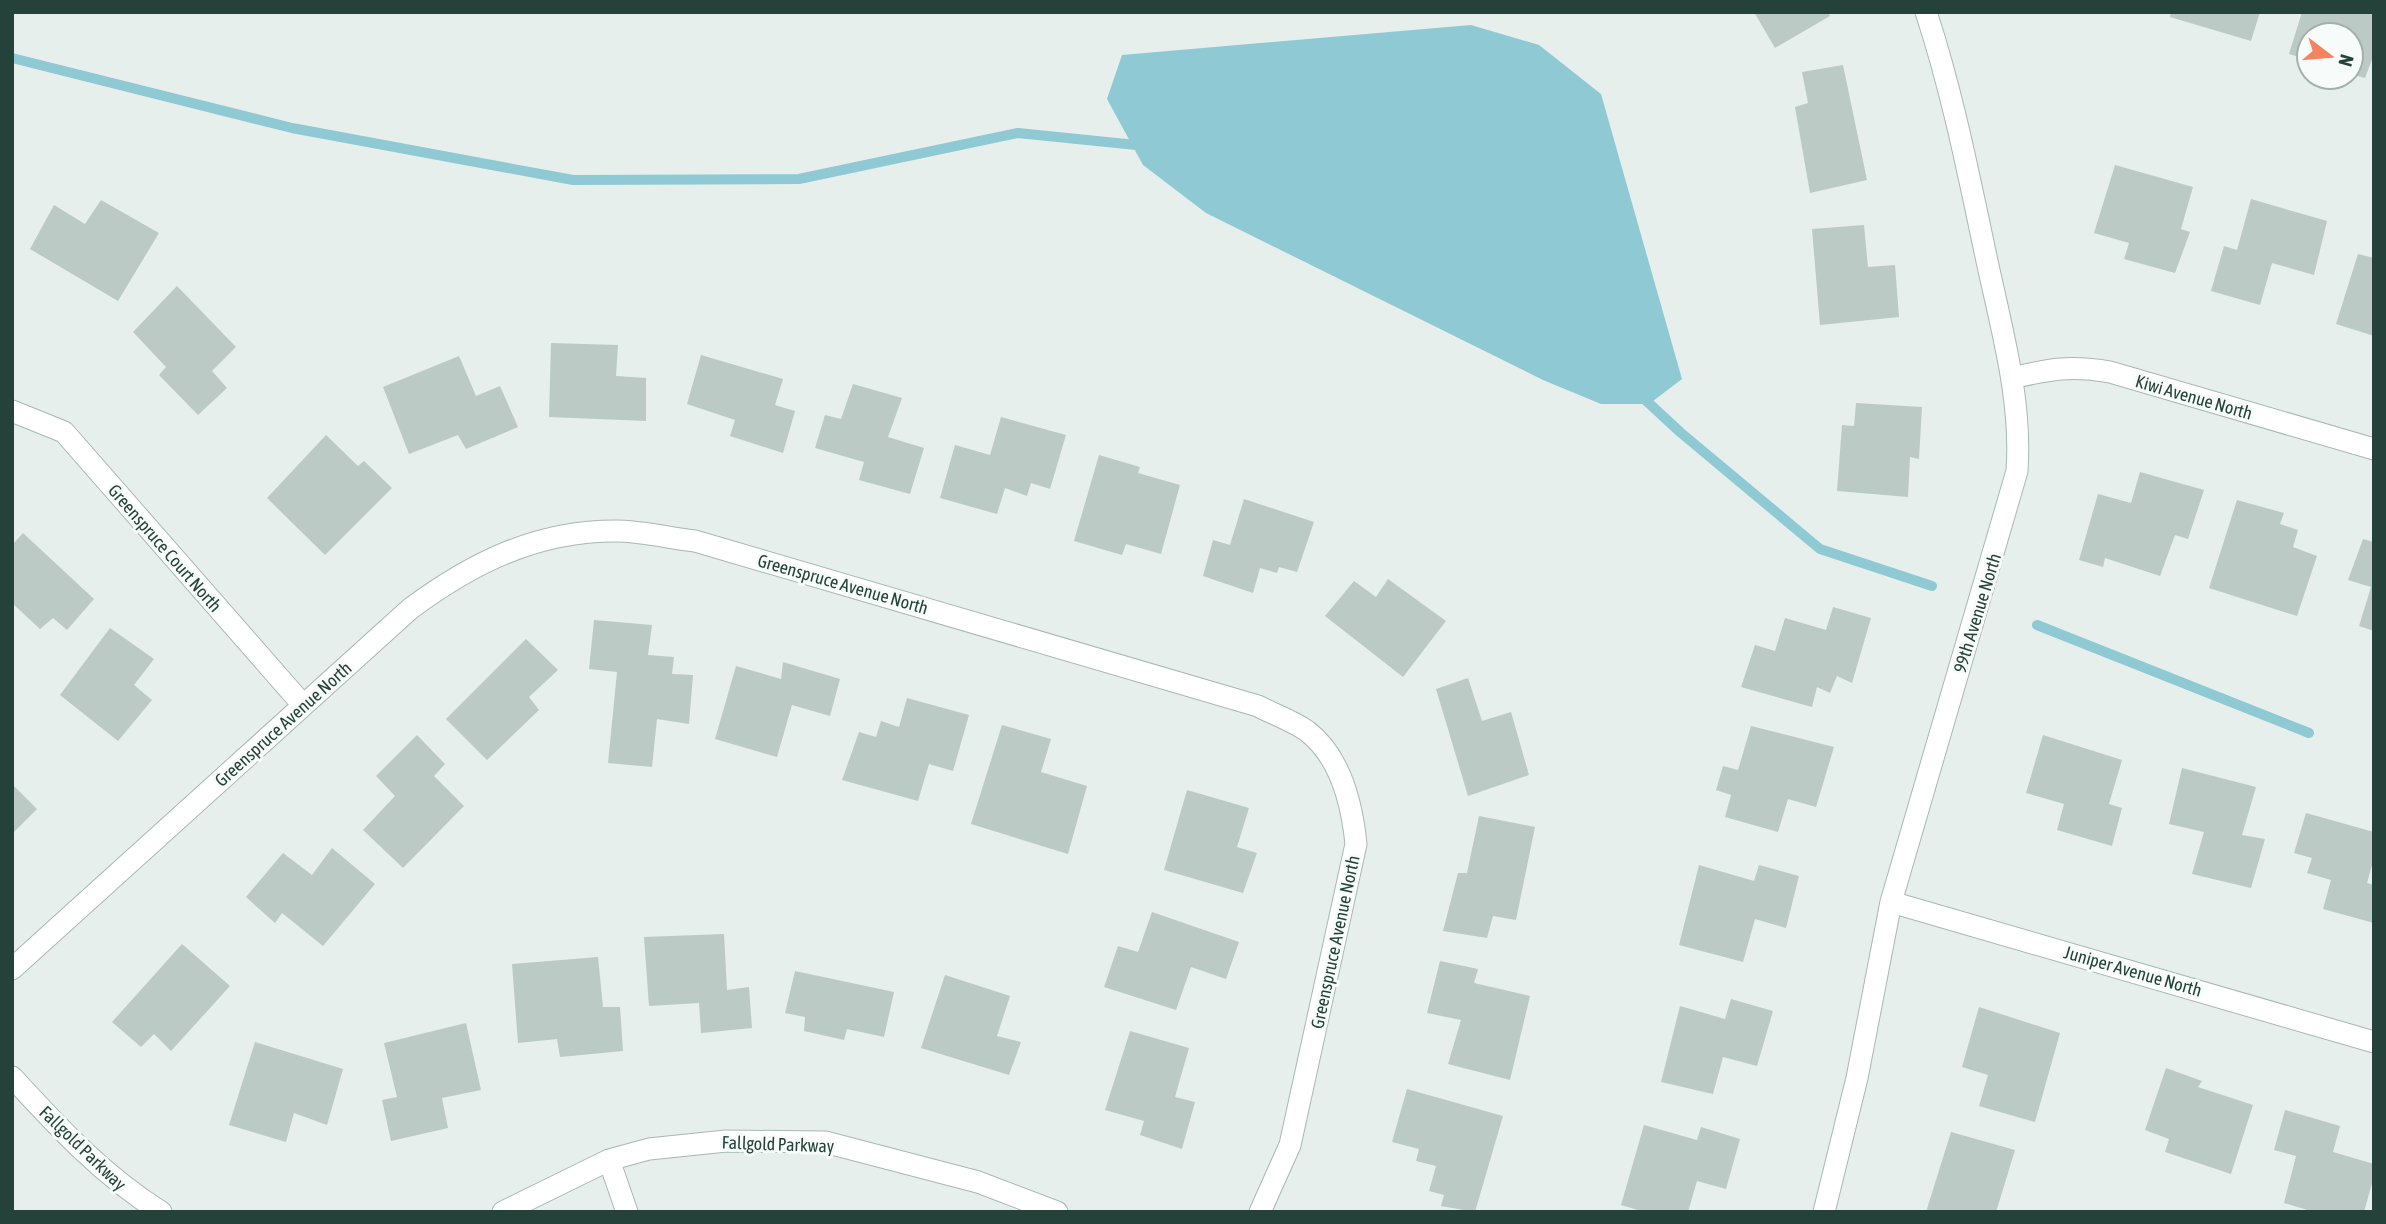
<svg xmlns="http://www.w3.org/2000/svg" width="2386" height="1224" viewBox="0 0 2386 1224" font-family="'Asap Condensed',sans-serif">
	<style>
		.water { fill: #8ec9d4 }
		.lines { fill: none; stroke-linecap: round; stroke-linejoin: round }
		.stream { stroke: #8ec9d4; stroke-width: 10 }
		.building { fill: #bbcac4 }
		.minor-casing { stroke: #a8b8b2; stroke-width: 23 }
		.minor { stroke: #fff; stroke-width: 21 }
		.labels { text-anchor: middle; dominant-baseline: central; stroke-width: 6; stroke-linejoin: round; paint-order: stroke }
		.street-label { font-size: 18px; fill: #24423a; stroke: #f7fbf9 }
	</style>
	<rect width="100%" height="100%" fill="#e6efeb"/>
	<path class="water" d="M1471,25L1539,45L1601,94L1682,379L1649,404H1601L1543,380L1206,213L1143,165L1107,99L1122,55Z"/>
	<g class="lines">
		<path class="stream" d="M12,58L292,128L573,180L799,179L1018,133L1146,146
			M1639,394L1680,432L1820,549L1932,586
			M2037,625L2309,733"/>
	</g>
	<path class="building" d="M1754,12H1828L1830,16L1775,48Z
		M2171,12H2260L2251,41L2170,17Z
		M2302,12H2374V54L2365,78L2351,74V35H2309V60L2289,54Z
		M1843,65L1867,180L1810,193L1795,107L1808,103L1802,72Z
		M2115,165L2193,187L2181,229L2190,232L2175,273L2124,259L2129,243L2094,233Z
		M2251,199L2327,221L2314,275L2272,263L2260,305L2211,291L2224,246L2237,250Z
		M101,200L159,233L118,301L30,249L54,205L85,224Z
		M1864,225L1868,267L1895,265L1899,317L1820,325L1812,229Z
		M2358,254L2374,258V336L2336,324Z
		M177,286L236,347L212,371L227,388L198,415L159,375L166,367L133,332Z
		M551,343L618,345L616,376L646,378V421L549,417Z
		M701,355L783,379L775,405L795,411L783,453L730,436L735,420L687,404Z
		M459,356L476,396L500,386L518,427L466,449L458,435L409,454L383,387Z
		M853,384L902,398L888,437L924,448L910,494L859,480L864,462L815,448L825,415L841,419Z
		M1856,403L1922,407L1919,459L1910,457L1908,497L1837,491L1842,425L1854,426Z
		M1001,417L1066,435L1050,489L1031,483L1027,496L1005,488L997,514L940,498L955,445L990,455Z
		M326,435L358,466L364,461L392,488L325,555L267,498Z
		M1099,455L1140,467L1138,473L1180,485L1161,554L1126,544L1122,555L1074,541Z
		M2140,472L2204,490L2188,539L2175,535L2160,576L2105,558L2103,567L2079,560L2098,494L2131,503Z
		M1244,499L1314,522L1297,572L1279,567L1277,573L1260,568L1253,593L1203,576L1213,540L1230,545Z
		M2237,500L2284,513L2280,524L2298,530L2293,547L2317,556L2297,616L2209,588Z
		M23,533L94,599L67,630L53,618L40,629L12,603V545Z
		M2363,539L2374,542V631L2359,626L2371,587L2348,580Z
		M1388,579L1446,621L1403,677L1325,616L1354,581L1376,597Z
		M1833,607L1871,618L1852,683L1837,676L1830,693L1817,687L1812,707L1741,687L1755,645L1775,651L1785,618L1826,630Z
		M594,620L652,625L648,655L674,657L672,674L693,675L689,724L657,719L652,767L608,763L617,672L589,669Z
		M110,628L154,659L134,685L152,700L118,741L60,695Z
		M526,639L558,670L529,697L539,710L487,760L446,719Z
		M783,662L840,679L830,716L792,705L777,757L715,739L736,666L781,679Z
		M1468,678L1482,721L1511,712L1529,775L1468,796L1436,689Z
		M907,698L969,715L953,771L929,764L918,801L842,780L859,732L876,737L881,721L899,727Z
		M1002,725L1051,739L1041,772L1087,786L1068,854L971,824Z
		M1751,726L1834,747L1816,807L1788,799L1778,832L1725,817L1731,795L1716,790L1723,766L1738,770Z
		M417,735L445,764L434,776L464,806L403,868L363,830L395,796L376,776Z
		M2043,735L2122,760L2109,804L2122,808L2112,846L2057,830L2064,804L2026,793Z
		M2182,768L2256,787L2242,835L2265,839L2251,888L2192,874L2204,832L2169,824Z
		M12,784L37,809L12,834Z
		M1187,790L1249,808L1237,847L1257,853L1243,893L1164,870Z
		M2306,813L2374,832V858L2367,883L2374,885V923L2323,909L2331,880L2307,873L2312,858L2294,853Z
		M1479,816L1535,827L1516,920L1493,916L1487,938L1443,931L1458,873H1467Z
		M332,848L375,884L323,946L282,913L275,923L246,897L283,853L312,875Z
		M1699,865L1754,881L1759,865L1799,876L1786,928L1755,919L1743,962L1679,945Z
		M1152,912L1239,942L1226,979L1191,967L1176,1010L1104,987L1118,946L1138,952Z
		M724,934L727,990L749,987L752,1028L701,1033L699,1003L649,1006L644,937Z
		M182,944L230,986L171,1051L154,1034L141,1047L112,1022Z
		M598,957L603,1007H620L623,1051L560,1057L557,1039L518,1043L512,964Z
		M1440,961L1478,969L1474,983L1530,996L1510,1080L1448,1064L1461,1020L1427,1013Z
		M795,971L894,992L884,1037L847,1029L844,1040L804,1031L805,1017L785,1013Z
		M945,975L1010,996L997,1036L1021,1042L1009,1075L921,1048Z
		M1731,999L1773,1011L1757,1066L1723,1057L1713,1094L1661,1082L1680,1006L1725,1019Z
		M1979,1007L2060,1033L2035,1122L1979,1106L1988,1075L1962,1067Z
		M466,1023L481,1090L442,1098L448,1128L391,1141L382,1100L397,1097L384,1043Z
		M1130,1031L1189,1048L1175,1097L1195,1102L1182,1149L1140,1135L1144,1121L1105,1110Z
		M255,1042L343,1069L327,1125L294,1113L286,1142L229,1125Z
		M2166,1068L2202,1081L2198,1087L2253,1105L2231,1174L2165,1152L2169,1139L2145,1130Z
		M1407,1089L1503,1116L1475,1212L1441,1206L1444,1195L1429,1191L1436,1166L1416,1161L1419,1149L1392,1142Z
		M2285,1110L2340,1126L2333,1152L2374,1164V1176L2364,1212H2314L2284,1203L2296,1156L2274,1150Z
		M1644,1125L1697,1140L1701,1127L1740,1139L1726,1189L1697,1181L1688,1212H1644L1621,1205Z
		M1951,1132L2015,1150L1996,1212H1926Z"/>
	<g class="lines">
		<defs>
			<path id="minor" d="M2012,378C2050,369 2071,365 2110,372L2374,449
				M12,411L64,432L303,705
				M1891,902L2374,1042
				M12,969L410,609C472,563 536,531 615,531C642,531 669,538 695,541L1258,706C1273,714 1293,721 1307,731C1341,757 1352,804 1356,844L1290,1145L1260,1212
				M12,1077C58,1127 103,1176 161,1212
				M609,1160L627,1212
				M503,1212L609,1160L649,1149L726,1141L825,1142L978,1182L1057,1212
				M1824,1212L1857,1078L1891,902L2017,471C2022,400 2002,331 1987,261C1969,177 1953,94 1926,12"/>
		</defs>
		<use href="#minor" class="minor-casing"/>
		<use href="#minor" class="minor"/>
	</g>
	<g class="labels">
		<g class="street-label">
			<text transform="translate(2194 397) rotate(16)">Kiwi Avenue North</text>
			<text transform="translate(165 548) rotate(49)">Greenspruce Court North</text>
			<text transform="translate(843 584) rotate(16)">Greenspruce Avenue North</text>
			<text transform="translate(1977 613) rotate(-73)">99th Avenue North</text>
			<text transform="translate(283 724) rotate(-42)">Greenspruce Avenue North</text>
			<text transform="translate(1335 942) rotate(-78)">Greenspruce Avenue North</text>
			<text transform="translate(2133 971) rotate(16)">Juniper Avenue North</text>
			<text transform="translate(778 1144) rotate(2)">Fallgold Parkway</text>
			<text transform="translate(83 1148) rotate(44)">Fallgold Parkway</text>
		</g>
	</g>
	<rect width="2386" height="1224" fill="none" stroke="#24423a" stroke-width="28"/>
	<g transform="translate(2330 56) rotate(106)"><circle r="33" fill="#f7fbf9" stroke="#a3b1ad" stroke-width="2"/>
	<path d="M0-5L12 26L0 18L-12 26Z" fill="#f4845f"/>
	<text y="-10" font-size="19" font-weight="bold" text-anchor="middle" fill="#24423a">N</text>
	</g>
</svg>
